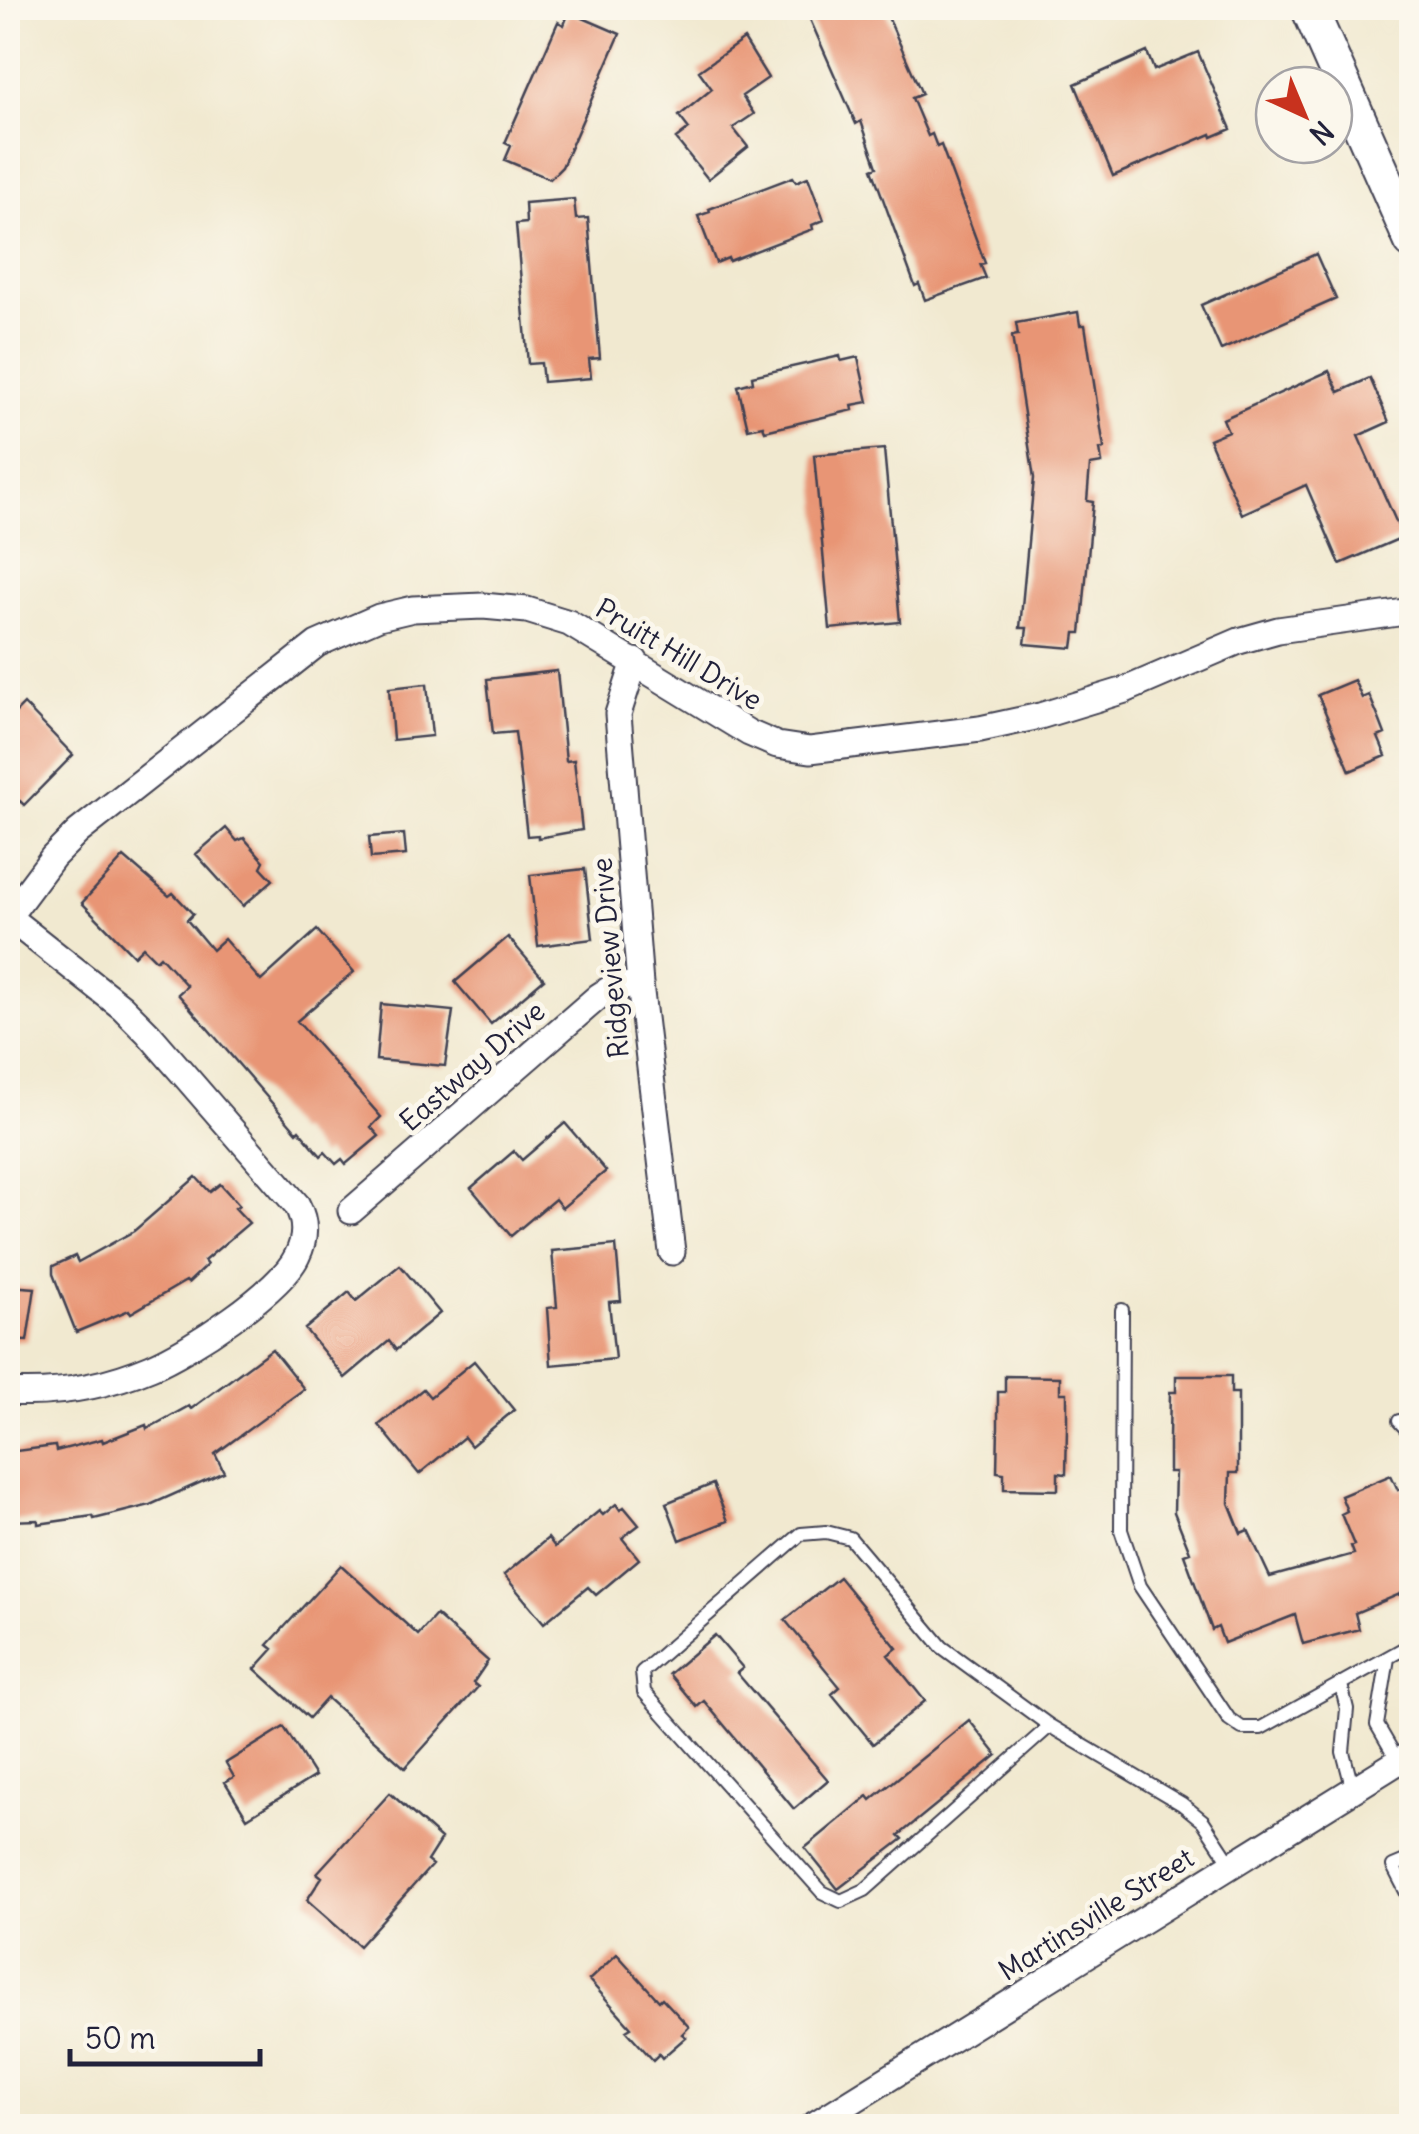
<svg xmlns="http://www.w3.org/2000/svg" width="1419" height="2134" viewBox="0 0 1419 2134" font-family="Delius,sans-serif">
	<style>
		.building { fill: #e89575 }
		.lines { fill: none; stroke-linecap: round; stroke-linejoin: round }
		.service-casing { stroke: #414051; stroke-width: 16 }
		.minor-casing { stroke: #414051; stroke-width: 29 }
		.secondary-casing { stroke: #414051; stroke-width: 39 }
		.service { stroke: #fff; stroke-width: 12 }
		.minor { stroke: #fff; stroke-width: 25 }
		.secondary { stroke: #fff; stroke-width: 35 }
		.labels { text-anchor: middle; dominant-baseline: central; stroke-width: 10; stroke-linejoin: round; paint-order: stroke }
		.street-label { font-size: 28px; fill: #22223b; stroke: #fbf7ec }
	</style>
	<rect width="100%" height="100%" fill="#fbf7ec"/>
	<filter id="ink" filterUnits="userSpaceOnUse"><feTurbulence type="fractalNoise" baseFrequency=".01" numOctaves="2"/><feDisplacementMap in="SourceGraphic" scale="20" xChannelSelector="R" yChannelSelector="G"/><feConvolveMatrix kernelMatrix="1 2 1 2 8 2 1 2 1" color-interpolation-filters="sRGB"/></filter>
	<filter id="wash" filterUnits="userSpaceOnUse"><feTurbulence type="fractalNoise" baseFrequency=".0048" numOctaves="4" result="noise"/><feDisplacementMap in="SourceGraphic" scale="40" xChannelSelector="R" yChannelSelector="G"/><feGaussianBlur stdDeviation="2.25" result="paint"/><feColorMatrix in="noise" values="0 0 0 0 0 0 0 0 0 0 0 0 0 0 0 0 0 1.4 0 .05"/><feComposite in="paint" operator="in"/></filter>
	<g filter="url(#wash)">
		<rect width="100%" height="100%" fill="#f1e9d0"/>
		<g id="blocks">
			<path class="building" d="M805,8H884L922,94L912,98L928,136L932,134L937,147L941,145L985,263L980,264L986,278L925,300L919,284L915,286L872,169L877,167L861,121L856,124Z
				M569,12L620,34L562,167L550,179L505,160L511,146L505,143L558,22L564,25Z
				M744,39L768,78L742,96L754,114L733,128L748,147L708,179L676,139L689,129L679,116L712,89L699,71Z
				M1147,52L1154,70L1198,52L1231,129L1212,137L1211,134L1113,176L1075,84Z
				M793,177L796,182L808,177L824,220L812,225L813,229L729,261L728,258L716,263L698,216L710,212L709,209Z
				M574,199L576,219L588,218L600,358L589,359L591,378L543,382L541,363L528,364L516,224L526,223L525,203Z
				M1316,254L1336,299L1221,350L1201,305Z
				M1078,312L1080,325H1085L1104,448L1100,449L1102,463L1090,465L1087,501L1093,502L1082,623L1081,633H1075L1073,648L1025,644L1027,628H1020L1034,478L1012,336L1018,335L1016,323Z
				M840,356L841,361L858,357L868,402L852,405L853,410L765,431L763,426L748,429L738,386L753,382L752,376Z
				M1329,371L1339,392L1370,378L1389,422L1358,436L1403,537L1340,564L1306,485L1242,514L1209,439L1228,431L1223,419Z
				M884,449L900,622L830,629L814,455Z
				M557,671L566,761L574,760L582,830L538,838V835L527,836L515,732L493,734L487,679Z
				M1354,680L1362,698L1369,695L1380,721L1385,734L1378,737L1386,756L1350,771L1318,695Z
				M427,684L432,736L393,740L389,688Z
				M24,704L73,755L24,805L20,801L8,813V720Z
				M226,828L237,841L244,838L264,861L261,867L273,880L243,906L196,854Z
				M404,834L406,855L371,858L369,837Z
				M124,857L169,896L173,893L193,914L187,920L212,950L224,939L261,981L317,930L354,972L297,1021L381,1117L371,1127L379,1136L346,1164L342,1159L336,1164L325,1152L321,1156L299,1130L297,1132L178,994L187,986L160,956L156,960L143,947L134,956L82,903Z
				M585,869L593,939L538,946L530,875Z
				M508,937L544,979L491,1024L455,982Z
				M381,1004L453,1011L445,1066L376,1060Z
				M565,1123L606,1171L562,1208L555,1199L511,1236L471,1188L514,1151L522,1160Z
				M196,1177L210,1192L220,1184L239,1205L235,1208L249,1223L204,1261L207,1265L188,1283L186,1281L131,1313L129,1310L76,1332L53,1274V1266L75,1256L78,1262L134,1231Z
				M616,1245L621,1301L609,1302L615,1359L551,1365L547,1308L557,1307L552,1251Z
				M400,1265L440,1313L396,1350L389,1341L345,1378L305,1329L349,1292L356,1301Z
				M8,1286L35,1288L27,1341L8,1340Z
				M272,1349L304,1389L215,1454L224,1472L150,1505L94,1519L93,1516L38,1524V1520L8,1521V1452L55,1446L56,1451L102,1439L103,1442L146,1425L147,1429L189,1406L191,1409Z
				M474,1361L514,1410L471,1446L464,1437L419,1474L379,1425L423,1389L430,1397Z
				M1005,1376L1060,1377V1393H1067V1427L1066,1474L1058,1473V1490L1004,1489V1473L997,1472L998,1426V1392H1005Z
				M1176,1376H1231V1393H1238V1473H1230L1229,1503L1241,1533L1248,1530L1270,1577L1354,1554L1351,1546L1354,1545L1341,1514L1347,1511L1341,1496L1391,1475L1398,1490L1404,1487L1412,1504V1589L1355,1613L1359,1629L1303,1644L1295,1615L1224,1643L1218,1627L1212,1630L1184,1554L1190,1552L1174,1512L1175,1472H1169V1438L1170,1392H1176Z
				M713,1484L728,1521L680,1540L666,1503Z
				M616,1504L620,1510L624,1507L639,1525L622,1538L639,1559L596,1595L588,1587L544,1623L504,1575L548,1538L555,1547L599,1511L603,1515Z
				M341,1565L418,1635L436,1615L488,1661L473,1683L478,1687L405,1768L327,1698L309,1718L255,1669L273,1649L268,1645Z
				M839,1577L897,1648L888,1655L925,1701L873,1744L832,1694L840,1687L785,1620Z
				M715,1635L743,1668L737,1673L828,1780L794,1809L704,1701L697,1707L669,1674Z
				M969,1720L997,1755L899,1835L903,1839L838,1889L805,1848L868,1796L871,1800Z
				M284,1727L315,1776L247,1818L225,1782L234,1777L226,1763Z
				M390,1793L441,1839L427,1861L432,1865L359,1946L307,1900L322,1877L317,1873Z
				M617,1954L659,2001L662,1998L689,2027L682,2034L686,2037L662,2058L659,2054L653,2060L626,2030L631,2027L589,1980Z"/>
		</g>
	</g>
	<g filter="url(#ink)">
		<use href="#blocks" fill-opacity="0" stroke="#414051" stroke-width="2.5"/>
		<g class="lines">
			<defs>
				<path id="service" d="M1122,1310L1121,1530L1140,1586L1229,1719L1242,1728H1261L1412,1644
					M1399,1421L1412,1435
					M1388,1658L1377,1725L1398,1761
					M1341,1685L1347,1709L1343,1752L1353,1790
					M1050,1726L942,1647L850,1538L826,1532L801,1534L642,1672L644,1692L822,1892L841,1901L865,1890L1050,1726L1182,1804L1203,1821L1232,1865
					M1412,1858L1393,1866L1412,1903"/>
				<path id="minor" d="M635,661L618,714L640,984L672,1252
					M8,917L53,857L78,832L317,644L379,617L413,609L483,606L527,610L569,623L749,733L777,745L810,750L980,729L1040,716L1125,690L1239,641L1278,630L1412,611
					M351,1211L599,996L613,987L640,984
					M8,1392C56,1395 106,1386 151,1367C188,1352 281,1291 297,1256C306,1238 306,1222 297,1205L148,1033L122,1007L8,917
					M812,2126L1412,1753"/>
				<path id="secondary" d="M1309,8L1412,241"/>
			</defs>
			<use href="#service" class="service-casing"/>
			<use href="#minor" class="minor-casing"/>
			<use href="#secondary" class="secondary-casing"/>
			<use href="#service" class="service"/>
			<use href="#minor" class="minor"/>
			<use href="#secondary" class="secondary"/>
		</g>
	</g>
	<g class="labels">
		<g class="street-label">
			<text transform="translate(679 654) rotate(31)">Pruitt Hill Drive</text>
			<text transform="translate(610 958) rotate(-95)">Ridgeview Drive</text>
			<text transform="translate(472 1066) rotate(-41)">Eastway Drive</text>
			<text transform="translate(1096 1914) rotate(-32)">Martinsville Street</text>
		</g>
	</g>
	<rect width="1419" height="2134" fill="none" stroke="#fbf7ec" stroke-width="40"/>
	<g transform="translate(1304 115) rotate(136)"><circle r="48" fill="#fbf7ec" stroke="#a4a2a5" stroke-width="2.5"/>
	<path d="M0-8L18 38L0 25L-18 38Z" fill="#c8321e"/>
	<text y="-15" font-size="28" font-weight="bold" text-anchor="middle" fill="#22223b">N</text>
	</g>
	<path d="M70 2049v15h190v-15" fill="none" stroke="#22223b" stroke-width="5"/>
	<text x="85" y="2049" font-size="30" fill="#22223b" stroke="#fbf7ec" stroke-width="8" paint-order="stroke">50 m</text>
</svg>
